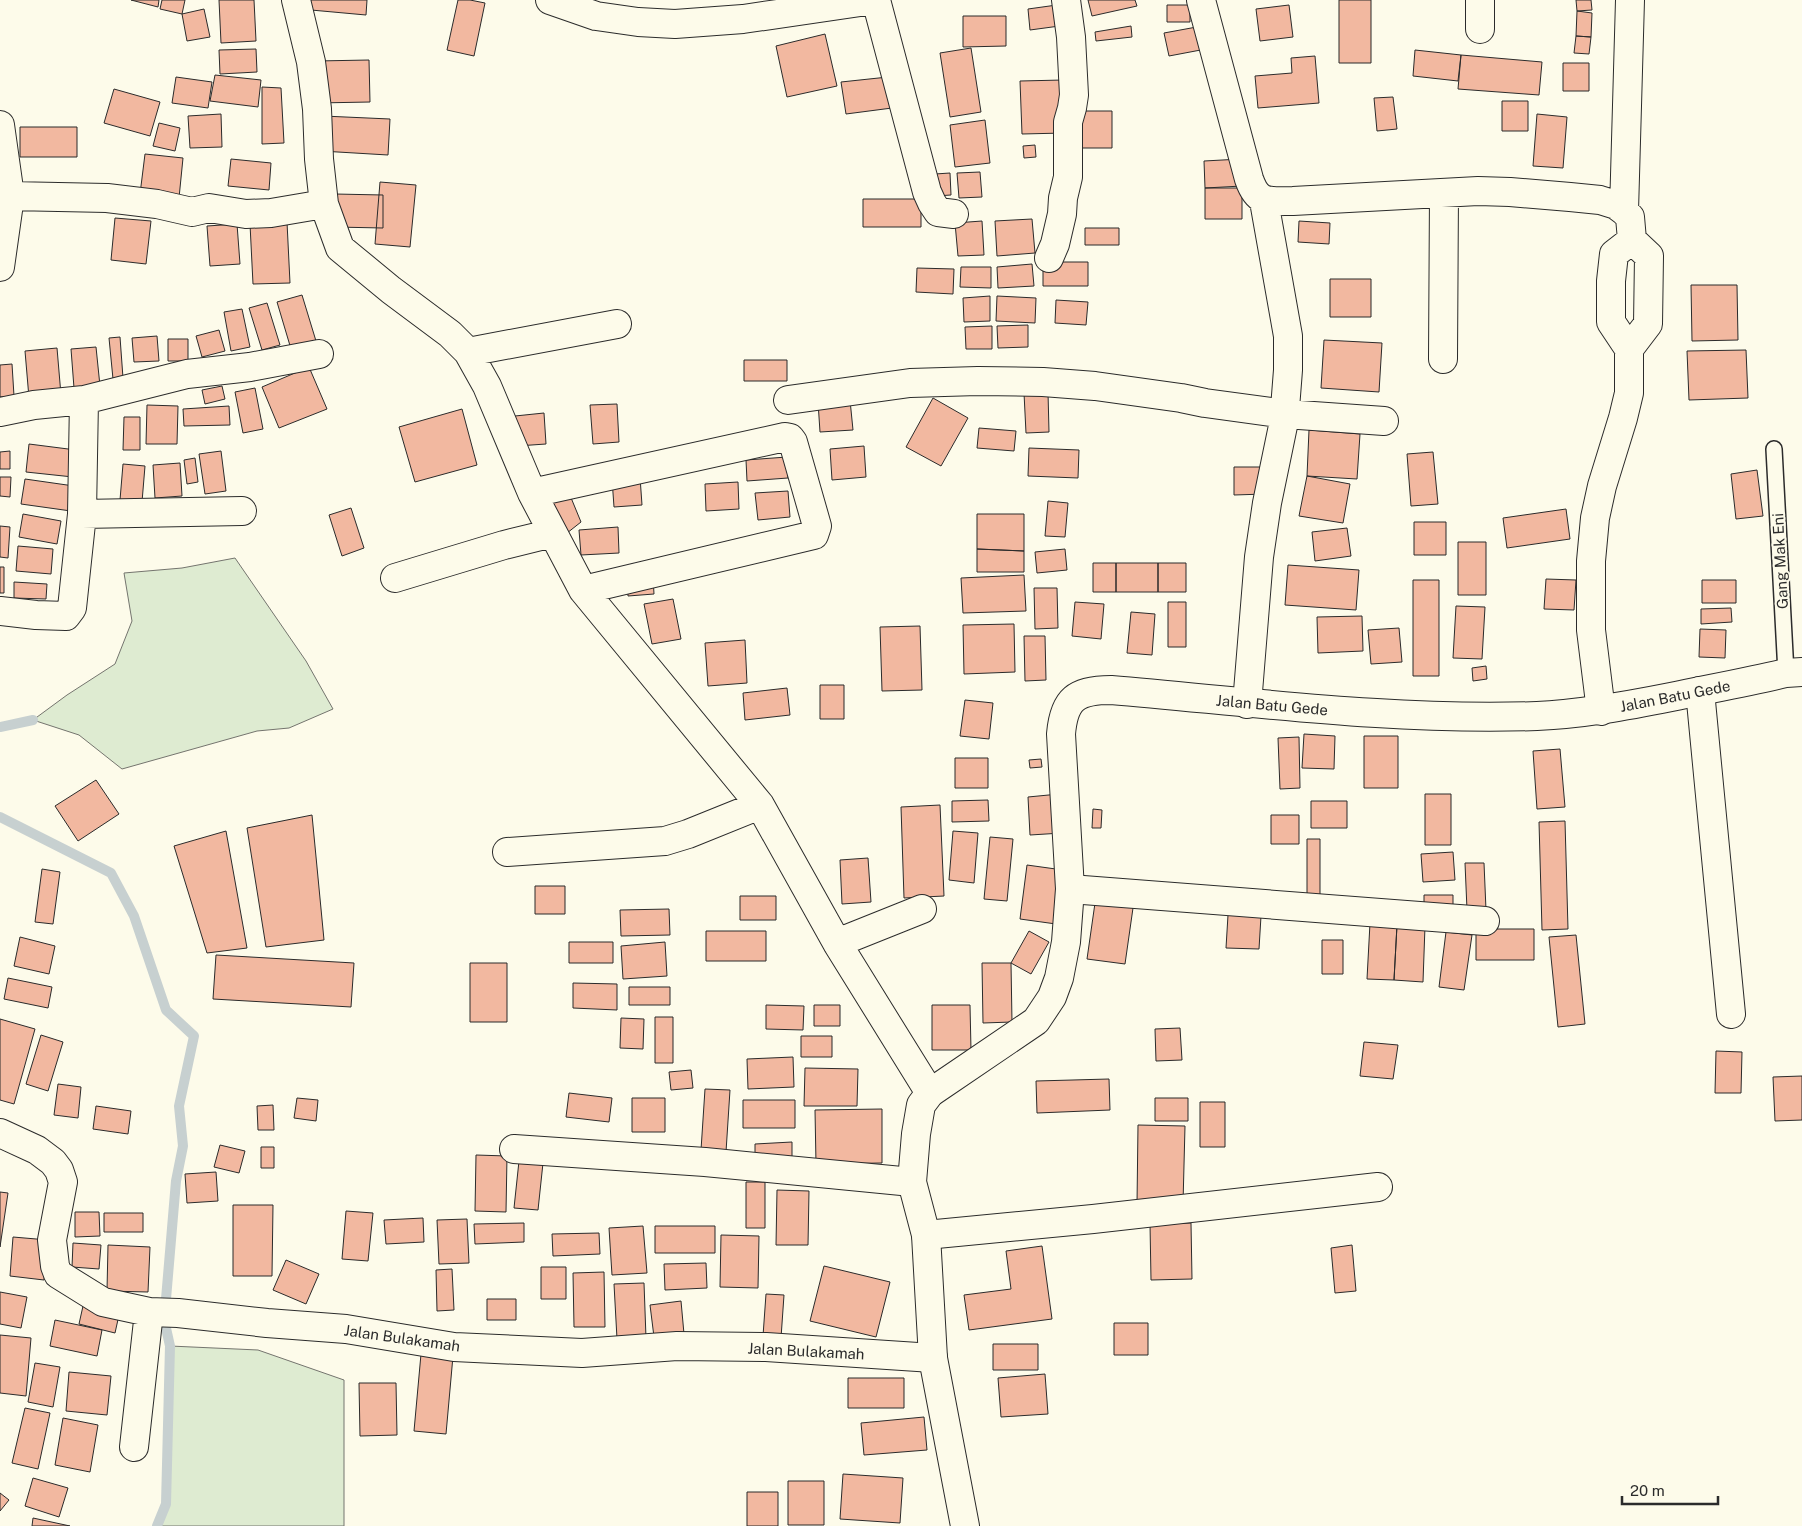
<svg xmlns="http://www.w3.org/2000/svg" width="1802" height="1526" viewBox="0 0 1802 1526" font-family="'Public Sans',sans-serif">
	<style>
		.green { fill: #deebd1; stroke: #74746e }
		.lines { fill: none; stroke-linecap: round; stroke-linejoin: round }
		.stream { stroke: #c7d0d0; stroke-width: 10 }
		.building { fill: #f2b8a0; stroke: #2b2b2b }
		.lane-casing { stroke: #2b2b2b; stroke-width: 18 }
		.street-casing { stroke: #2b2b2b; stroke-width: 30 }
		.secondary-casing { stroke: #2b2b2b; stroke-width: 30 }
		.lane { stroke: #fdfbea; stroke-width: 15 }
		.street { stroke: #fdfbea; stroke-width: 28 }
		.secondary { stroke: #fdfbea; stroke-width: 28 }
		.labels { text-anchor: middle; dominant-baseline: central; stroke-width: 4; stroke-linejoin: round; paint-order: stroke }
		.street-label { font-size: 15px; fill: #2b2b2b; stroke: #fdfbea }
	</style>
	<rect width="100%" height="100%" fill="#fdfbea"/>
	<path class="green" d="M235,558L306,661L333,709L289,728L257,731L122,769L79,735L33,720L67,695L115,664L132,621L124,573L182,568Z
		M170,1346L258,1350L344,1380V1526H157L166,1504Z"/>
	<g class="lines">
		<path class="stream" d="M0,727L33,720
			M0,817L111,873L134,916L166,1010L194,1036L179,1106L183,1146L176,1181L166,1299
			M157,1526L166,1504L170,1346L166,1328"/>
	</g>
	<path class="building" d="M131,0H159L158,7Z
		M162,0H185L182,14L160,9Z
		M219,0H254L256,41L221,43Z
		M301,0H367L366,15L300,9Z
		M458,0H470L485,3L474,56L447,50Z
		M1088,0H1135L1137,6L1092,16Z
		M1339,0H1371V63H1339Z
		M1576,0H1591L1592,10L1577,11Z
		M1064,4L1067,25L1030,30L1028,9Z
		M1167,5H1190V22H1167Z
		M1289,5L1293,37L1260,41L1256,9Z
		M204,9L210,37L187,41L182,14Z
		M1577,11L1592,13L1591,37L1576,36Z
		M963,16H1006V46L963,47Z
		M1131,26L1132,37L1096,41L1095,32Z
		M1202,26L1206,49L1169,56L1164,33Z
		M825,34L837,86L787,97L776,46Z
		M1576,36L1591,37L1589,54L1574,53Z
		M971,48L981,112L950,117L940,53Z
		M256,49L257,72L220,74L219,50Z
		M1415,50L1461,55L1458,81L1413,76Z
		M1461,55L1542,62L1539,95L1458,89Z
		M1315,56L1319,103L1258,108L1255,76L1292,73L1291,58Z
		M369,60L370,102L317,103L316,61Z
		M1563,63H1589V91H1563Z
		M215,75L261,80L258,107L210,101Z
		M176,77L212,82L208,108L172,103Z
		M888,77L892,108L846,114L841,82Z
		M1063,80L1064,133L1022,134L1020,81Z
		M262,87L281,88L284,143L262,144Z
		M114,89L160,102L150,136L104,123Z
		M1393,97L1397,129L1377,131L1374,98Z
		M1502,101H1528V131H1502Z
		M1075,111H1112V148H1075Z
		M221,114L222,147L190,148L188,116Z
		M1537,114L1567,117L1563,168L1533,166Z
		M323,116L390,119L388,155L321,151Z
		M985,120L990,163L955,167L950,125Z
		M159,123L180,128L175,151L153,146Z
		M20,127H77V157H20Z
		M1035,145L1036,157L1024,158L1023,146Z
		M145,154L183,158L179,198L140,194Z
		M231,159L271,163L269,190L228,186Z
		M1241,159L1242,186L1205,188L1204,161Z
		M980,172L982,197L959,198L957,173Z
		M950,173L951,195L936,196L935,174Z
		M380,182L416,185L410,247L375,244Z
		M1205,188H1242V219H1205Z
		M335,194L383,195V228L334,227Z
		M863,199H921V227H863Z
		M115,218L151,221L146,264L111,260Z
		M1032,219L1035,253L997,256L995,221Z
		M982,221L984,255L958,256L955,223Z
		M1299,221L1330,223L1329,244L1298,242Z
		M287,222L290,283L253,284L250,224Z
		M237,224L240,264L210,266L207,226Z
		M1085,228H1119V245H1085Z
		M1043,262H1088V286H1043Z
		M1032,264L1034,286L998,288L997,267Z
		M961,267H991V288L960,287Z
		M917,268L954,269L953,294L916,292Z
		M1330,279H1371V317H1330Z
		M1691,285H1737L1738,340L1692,341Z
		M302,295L316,341L291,349L277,302Z
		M990,296V321L964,322L963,298Z
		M997,296L1036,298L1035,323L996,321Z
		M1056,300L1088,302L1086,325L1055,323Z
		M267,303L280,345L262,350L249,308Z
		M242,309L250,347L231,351L224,312Z
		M1028,325V347L998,348L997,326Z
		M992,326V349H966L965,327Z
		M219,330L225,351L202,357L196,336Z
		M157,336L159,361L134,362L132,338Z
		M120,337L123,378L113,379L109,338Z
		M168,339H188V361H168Z
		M1324,340L1382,343L1379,392L1321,388Z
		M96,347L100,386L74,388L71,349Z
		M57,348L61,395L29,398L25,351Z
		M1746,350L1748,398L1689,400L1687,351Z
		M744,360H787V381H744Z
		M12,364L14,396L0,397V365Z
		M309,367L327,409L279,428L262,387Z
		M222,386L225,399L205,404L202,390Z
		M255,388L263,429L243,433L235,392Z
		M1048,392L1049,432L1026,433L1024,393Z
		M933,398L968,418L941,466L906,447Z
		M850,400L853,430L820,432L818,402Z
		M617,404L619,442L593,444L590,405Z
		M147,405L178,406L177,444H146Z
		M229,406L230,425L184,426L183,409Z
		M462,409L477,465L415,482L399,427Z
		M544,413L546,444L517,446L515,416Z
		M124,417H140V450H123Z
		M979,428L1016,431L1014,451L977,448Z
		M1309,430L1360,434L1357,479L1307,476Z
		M29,444L76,450L73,477L26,472Z
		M864,446L866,477L832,480L830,449Z
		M1029,448L1079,450L1078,478L1028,476Z
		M10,451V469H0V452Z
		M221,451L226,491L205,494L199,454Z
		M1433,452L1438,504L1411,506L1407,454Z
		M787,457L788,478L747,481L746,460Z
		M195,458L198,482L187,484L184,460Z
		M180,463L182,496L155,498L153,465Z
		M123,464L145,466L142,502L120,500Z
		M1234,467H1264L1265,494L1234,495Z
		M1757,470L1763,516L1736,519L1731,474Z
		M1307,476L1350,484L1343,523L1299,516Z
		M0,477H11L10,497L0,496Z
		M640,477L642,505L614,507L612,479Z
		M25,479L74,486L71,511L21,504Z
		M738,482L739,509L706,511L705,484Z
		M567,488L581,522L562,537L541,500Z
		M788,491L790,517L758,520L755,493Z
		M1048,501L1068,503L1065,537L1045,536Z
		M351,508L364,548L342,556L329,515Z
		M1566,509L1570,539L1507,548L1503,518Z
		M23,514L61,521L57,544L19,537Z
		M977,514H1024V551L977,549Z
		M1414,522H1446V555H1414Z
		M0,526L10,527L8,558L0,557Z
		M618,527L619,553L581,555L579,530Z
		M1347,528L1351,556L1315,561L1312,532Z
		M1458,542H1486V595H1458Z
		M18,546L53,549L51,574L16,571Z
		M977,549L1024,551V572H977Z
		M1065,549L1067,570L1037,573L1035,552Z
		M1093,563H1116V592H1093Z
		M1116,563H1158V592H1116Z
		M1158,563H1186V592H1158Z
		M1288,565L1359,570L1356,610L1285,605Z
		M0,567H4V593H0Z
		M1024,575L1026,611L963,613L961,578Z
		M653,577L654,594L628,596L627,579Z
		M1546,579L1576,580L1574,610L1544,609Z
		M1413,580H1439V676H1413Z
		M1702,580H1736V603H1702Z
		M14,582L47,584L46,599L14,598Z
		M1034,588H1057L1058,628L1035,629Z
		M673,599L681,639L652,644L644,604Z
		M1075,602L1104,604L1101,639L1072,636Z
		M1168,602H1186V647H1168Z
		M1456,606L1485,607L1482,659L1453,658Z
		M1731,608L1732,622L1701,624V609Z
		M1131,612L1155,614L1152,655L1127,653Z
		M1362,616L1363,651L1318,653L1317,617Z
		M1014,624L1015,672L964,674L963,625Z
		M920,626L922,690L882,691L880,627Z
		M1399,628L1402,662L1371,664L1368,630Z
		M1700,629L1726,630L1725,658L1699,657Z
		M1024,636H1045L1046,680L1025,681Z
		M745,640L747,683L708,686L705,643Z
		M1486,666L1487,679L1473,681L1472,668Z
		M820,685H844V719H820Z
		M787,688L790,715L745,720L743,693Z
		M965,700L993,703L989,739L960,736Z
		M1304,734L1335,736L1334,769L1302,768Z
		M1364,736H1398V788H1364Z
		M1299,737L1300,788L1280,789L1278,738Z
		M1560,749L1565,807L1537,809L1533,751Z
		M955,758H988V788H955Z
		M1041,759L1042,767L1030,768L1029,760Z
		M96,780L119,814L78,841L55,806Z
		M1059,794L1062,833L1030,835L1028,797Z
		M1425,794H1451V845H1425Z
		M988,800L989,821L952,822V801Z
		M1311,801H1347V828H1311Z
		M940,805L944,896L904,898L901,807Z
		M1093,809L1102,810L1101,828H1092Z
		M312,815L324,940L266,947L247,828Z
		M1271,815H1299V844H1271Z
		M1565,821L1568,929L1542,930L1539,822Z
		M226,831L247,948L207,953L174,846Z
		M953,831L978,833L974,883L949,880Z
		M990,837L1013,839L1007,901L984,899Z
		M1307,839H1320V895H1307Z
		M1453,852L1455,880L1423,882L1421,854Z
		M868,858L871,902L842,904L840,860Z
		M1465,863H1484L1486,910H1467Z
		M1027,865L1063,870L1056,924L1020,919Z
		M42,869L60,872L53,924L35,922Z
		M535,886H565V914H535Z
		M1424,895H1453V910H1424Z
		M740,896H776V920H740Z
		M1096,896L1134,901L1125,964L1087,959Z
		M669,909L670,935L621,936L620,910Z
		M1228,915L1261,916L1259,949L1226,948Z
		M1370,923L1397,925L1394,980L1367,979Z
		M1397,925L1425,926L1423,982L1394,980Z
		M1476,929H1534V960H1476Z
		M706,931H766V961H706Z
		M1029,931L1049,942L1031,974L1011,963Z
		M1446,932L1472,935L1464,990L1439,987Z
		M1576,935L1585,1024L1558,1027L1549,937Z
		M20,937L55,946L49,974L14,966Z
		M1322,940H1343V974H1322Z
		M569,942H613V963H569Z
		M665,942L667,976L623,979L621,946Z
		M216,955L354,963L351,1007L213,999Z
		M470,963H507V1022H470Z
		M982,963H1011L1012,1022L983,1023Z
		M8,978L52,987L48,1008L4,999Z
		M573,983L617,984V1010L573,1008Z
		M629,987H670V1005H629Z
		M766,1005L804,1006L803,1030L766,1029Z
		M814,1005H840V1026H814Z
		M932,1005H970L971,1050H932Z
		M655,1017H673V1063H655Z
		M621,1018L644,1019L643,1049L620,1048Z
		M0,1019L35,1029L14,1104L0,1100Z
		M1180,1028L1182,1060L1156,1061L1155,1029Z
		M41,1035L63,1042L48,1091L26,1084Z
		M801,1036H832V1057H801Z
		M1364,1042L1398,1045L1393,1079L1360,1076Z
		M1716,1051L1742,1052L1741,1093H1715Z
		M793,1057L794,1087L748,1089L747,1059Z
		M805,1068L858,1069L857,1106H804Z
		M691,1070L693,1088L671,1090L669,1072Z
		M1802,1076V1120L1775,1121L1773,1077Z
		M1109,1079L1110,1110L1037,1113L1036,1081Z
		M58,1084L81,1087L78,1118L54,1115Z
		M705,1089L730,1090L726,1152L701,1150Z
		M569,1093L612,1098L609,1122L566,1117Z
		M297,1098L318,1100L316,1121L294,1118Z
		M632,1098H665V1132H632Z
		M1155,1098H1188V1121H1155Z
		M743,1100H795V1128H743Z
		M1200,1102H1225V1147H1200Z
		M273,1105L274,1130H258L257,1106Z
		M96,1106L131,1111L128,1134L93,1129Z
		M882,1109V1163L816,1164L815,1110Z
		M1138,1125L1185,1126L1183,1204H1137Z
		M792,1142V1162L755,1163V1144Z
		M220,1145L245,1151L239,1173L214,1167Z
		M261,1147H274V1168H261Z
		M476,1155L507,1156L506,1212L475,1211Z
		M519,1161L543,1163L538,1210L514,1208Z
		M216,1172L218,1201L187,1203L185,1174Z
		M746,1182H765V1228H746Z
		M777,1190L809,1191L808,1245H776Z
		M0,1192L8,1193L0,1247Z
		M233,1205H273L272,1276H233Z
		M346,1211L373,1213L368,1261L342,1259Z
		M75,1212H99L100,1236L75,1237Z
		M104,1213H143V1232H104Z
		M423,1218L424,1242L386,1244L384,1220Z
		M467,1219L469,1263L439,1264L437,1220Z
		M524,1223V1242L475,1244L474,1224Z
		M1191,1223L1192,1279L1151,1280L1150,1224Z
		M643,1226L647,1273L612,1275L609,1228Z
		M655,1226H715V1253H655Z
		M599,1233L600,1254L553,1256L552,1234Z
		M721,1235L759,1236L758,1288L720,1287Z
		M13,1237L48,1240L44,1280L10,1276Z
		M73,1243L101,1245L99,1269L72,1267Z
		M108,1245L150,1247L148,1292L107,1291Z
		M1352,1245L1356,1291L1335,1293L1331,1248Z
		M1042,1246L1052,1319L969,1330L964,1295L1011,1289L1006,1251Z
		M286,1260L319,1274L306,1304L273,1290Z
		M706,1263L707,1288L665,1290L664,1264Z
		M824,1266L890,1282L876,1337L810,1321Z
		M541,1267H566V1299H541Z
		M452,1269L454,1310L437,1311L436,1270Z
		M604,1272L605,1327H574L573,1273Z
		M644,1283L646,1338L617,1339L614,1284Z
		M0,1292L27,1297L21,1328L0,1324Z
		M766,1294L784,1295L781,1338L763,1336Z
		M487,1299H516V1320H487Z
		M681,1301L684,1334L654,1337L650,1305Z
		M83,1306L119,1315L115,1333L79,1324Z
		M55,1320L102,1330L97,1356L50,1346Z
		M1114,1323H1148V1355H1114Z
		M0,1335L31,1338L26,1396L0,1393Z
		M993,1344H1038V1370H993Z
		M421,1354L453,1356L446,1434L414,1431Z
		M35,1363L60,1367L53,1407L28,1402Z
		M69,1372L111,1376L107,1415L66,1411Z
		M1045,1374L1048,1414L1001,1417L998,1378Z
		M848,1378H904V1408H848Z
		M359,1383H396L397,1435L360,1436Z
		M25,1408L50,1413L38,1469L12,1463Z
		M924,1417L927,1450L864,1455L861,1423Z
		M63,1418L98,1425L90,1472L55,1465Z
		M843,1474L903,1478L900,1523L840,1519Z
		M33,1478L68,1488L59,1517L25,1506Z
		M788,1481H824V1525H788Z
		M747,1492H778V1526H747Z
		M0,1493L9,1500L0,1511Z
		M33,1518L70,1526H32Z"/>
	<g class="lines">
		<defs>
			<path id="lane" d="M1774,449L1786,673"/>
			<path id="street" d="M296,0L311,62L317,109L319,159L324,204L340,248L391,290L450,334L468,352L487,386L532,493L583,590L760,805L837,943L930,1093
				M550,0L596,16L638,22L675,24L743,19L874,0
				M876,0L927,192L932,203L938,212L954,214
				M1201,0L1249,179C1258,205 1269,201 1293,201L1478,191L1510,192L1570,197L1600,200L1616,205L1624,211L1630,217L1632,240L1649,256L1648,324L1629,349
				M1480,29V0
				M0,125L10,196L0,267
				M10,196L107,198L157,204L192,212L209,208L246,214L271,213L324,204
				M1624,211L1630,0
				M1049,258L1055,244L1062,214L1063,198L1068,177V122L1072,108L1074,95L1071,37L1066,0
				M468,352L617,324
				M1443,359L1444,193
				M788,400L910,383L978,381L1043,382L1095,386L1181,398L1205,403L1285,414L1384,421
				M0,412L34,405L84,400L187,374L250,367L319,354
				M532,493L785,437L790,438L793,442L817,526L814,535L583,590
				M82,514L242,511
				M395,578L504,545L553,533
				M0,611L36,615L66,616L72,608L82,514L84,400
				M1700,691L1731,1014
				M1247,704L1259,557L1267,503L1284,421L1288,370V336L1264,201
				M1601,711L1591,630V561L1595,518L1602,486L1623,418L1629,393V349L1611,322V281L1614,254L1632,240
				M507,852L665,841L688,834L760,805
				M1070,889L1485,921
				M837,943L922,909
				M0,1133L37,1150L53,1162L59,1170L63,1182L52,1240L55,1266L58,1274L103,1302L149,1312L178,1313L267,1323L346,1329L454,1347L582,1353L677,1346L766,1347L933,1358
				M514,1149L705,1162L912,1182
				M926,1235L1093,1219L1378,1187
				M134,1447L149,1312"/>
			<path id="secondary" d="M965,1526L933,1358L926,1235L912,1182L916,1134L921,1105L930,1093L1036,1021L1052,997L1059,978L1066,942L1070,889L1061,734C1064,699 1076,690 1111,690C1253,702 1394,721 1537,716C1582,714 1626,706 1671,697C1709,689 1748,682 1786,673L1802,672"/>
		</defs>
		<use href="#lane" class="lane-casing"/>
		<use href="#street" class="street-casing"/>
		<use href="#secondary" class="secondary-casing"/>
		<use href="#lane" class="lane"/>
		<use href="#street" class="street"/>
		<use href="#secondary" class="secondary"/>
	</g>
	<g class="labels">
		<g class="street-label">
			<text transform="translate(1780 561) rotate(-93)">Gang Mak Eni</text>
			<text transform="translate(1675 696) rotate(-11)">Jalan Batu Gede</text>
			<text transform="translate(1272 705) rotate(5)">Jalan Batu Gede</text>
			<text transform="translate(402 1338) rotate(8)">Jalan Bulakamah</text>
			<text transform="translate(806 1351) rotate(3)">Jalan Bulakamah</text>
		</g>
	</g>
	<path d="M1622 1496v8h96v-8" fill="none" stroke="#2b2b2b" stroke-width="2.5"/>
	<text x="1630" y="1496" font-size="15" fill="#2b2b2b" stroke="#fdfbea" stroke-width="4" paint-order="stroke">20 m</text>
</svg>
